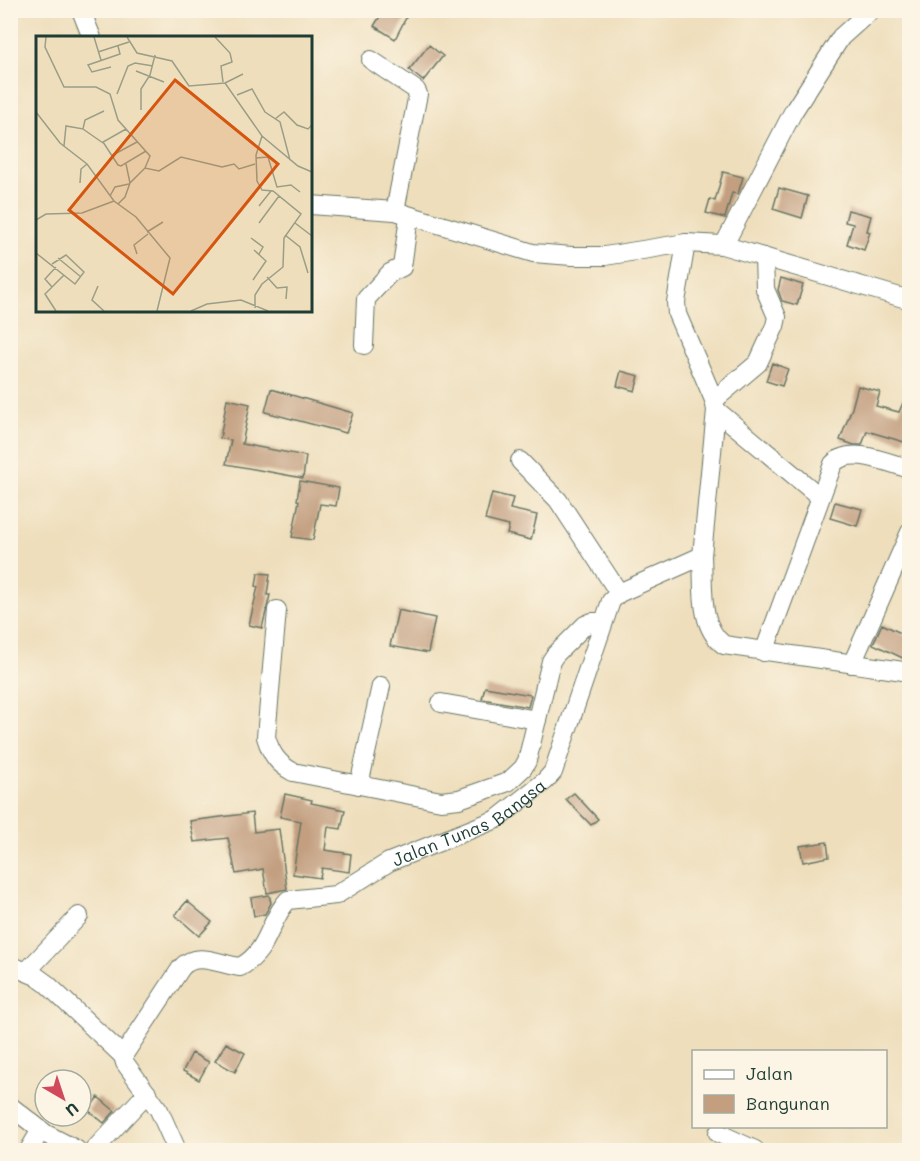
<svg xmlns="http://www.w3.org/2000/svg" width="920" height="1161" viewBox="0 0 920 1161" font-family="Mali,sans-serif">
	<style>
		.building { fill: #c39f80 }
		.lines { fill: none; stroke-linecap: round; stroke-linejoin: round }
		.minor-casing { stroke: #677564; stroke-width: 20 }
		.minor { stroke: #fff; stroke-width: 18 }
		.labels { text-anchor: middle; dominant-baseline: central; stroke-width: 4.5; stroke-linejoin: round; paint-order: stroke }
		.street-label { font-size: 18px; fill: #1f3d34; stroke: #fcf5e5 }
		.inset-road { fill: none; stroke: #9b9e86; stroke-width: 1.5 }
		.view { fill: #d45610; fill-opacity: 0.15; stroke: #d45610; stroke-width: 3 }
		.inset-edge { fill: none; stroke: #1f3d34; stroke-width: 3 }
	</style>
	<rect width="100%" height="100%" fill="#fcf5e5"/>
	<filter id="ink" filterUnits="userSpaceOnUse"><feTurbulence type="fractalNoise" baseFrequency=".0167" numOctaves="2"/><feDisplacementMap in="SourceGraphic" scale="12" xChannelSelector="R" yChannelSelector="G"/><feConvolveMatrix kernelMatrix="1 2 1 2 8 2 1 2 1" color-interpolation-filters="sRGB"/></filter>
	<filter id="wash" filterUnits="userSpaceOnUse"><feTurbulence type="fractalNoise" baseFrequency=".008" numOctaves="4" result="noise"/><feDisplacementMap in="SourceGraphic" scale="24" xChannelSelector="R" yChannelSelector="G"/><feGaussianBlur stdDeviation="1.35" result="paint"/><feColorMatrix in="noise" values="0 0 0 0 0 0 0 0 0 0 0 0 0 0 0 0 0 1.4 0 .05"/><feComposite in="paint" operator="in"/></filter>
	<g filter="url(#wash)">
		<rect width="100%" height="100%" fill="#eedebc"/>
		<g id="blocks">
			<path class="building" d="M384,10H410L395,39L374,26Z
				M429,45L443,56L423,81L409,70Z
				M723,172L743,177L738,194L732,193L725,218L706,213L710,199L715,201Z
				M779,188L808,196L802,218L773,209Z
				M848,210L871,216L867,231L870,232L864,250L847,244L853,224L845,222Z
				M781,278L803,285L797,305L782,301L778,290Z
				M772,363L788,369L782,386L766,381Z
				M621,371L639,376L635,391L617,386Z
				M858,386L880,392L876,406L899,412L909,389V422L904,442L867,431L862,445H854L840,440L852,408Z
				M271,389L353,413L346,433L265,412Z
				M227,399L250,404L242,444L306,456L303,478L226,464L231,440L220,438Z
				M300,481L339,488L336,506L320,504L313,540L292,537L299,501L297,500Z
				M492,493L513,498L510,509L537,515L531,540L507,534L509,526L485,520Z
				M835,502L862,509L857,526L830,518Z
				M258,573L270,574L267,595H270L262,628L249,625L258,587L256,586Z
				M398,610L435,618L428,653L390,646Z
				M882,624L909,637V661L873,644Z
				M485,687L531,695L528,707L482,699Z
				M574,793L598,819L591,825L566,799Z
				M285,794L312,800L311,803L345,810L341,829L328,827L325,850L351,854L349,872L322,868L320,878L293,874L301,821L280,817Z
				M252,813L254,832L279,829L287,889L267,893L263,869L236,874L228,838L194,842L190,821Z
				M827,842L829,857L803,862L800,846Z
				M269,895L271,903L265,914L254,916L251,898Z
				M187,901L212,922L199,936L175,915Z
				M226,1043L245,1053L235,1072L215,1061Z
				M192,1053L209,1062L199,1080L183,1071Z
				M98,1097L115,1111L104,1123L88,1110Z"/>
		</g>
	</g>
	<g filter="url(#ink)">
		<use href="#blocks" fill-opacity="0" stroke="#677564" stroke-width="1.5"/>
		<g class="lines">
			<defs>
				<g id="minor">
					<path d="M81,10L92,38"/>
					<path d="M371,60L416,90L418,94L395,211"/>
					<path d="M310,205L395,211L533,253L572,256H605L686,243L722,245L910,300"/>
					<path d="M724,245L793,112L841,37L871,10"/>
					<path d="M364,345L366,299L390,273L402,267L409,217"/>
					<path d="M714,400L758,363L775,326L777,317L765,289L764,257"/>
					<path d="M716,410L820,497"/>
					<path d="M520,461L558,500L619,593"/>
					<path d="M702,556C704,585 698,626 724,645L910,672"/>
					<path d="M277,610L266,737C271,754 278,764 293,772L441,801L459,799L508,782L523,768L527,761L551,661L555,655L585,625L592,622H603"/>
					<path d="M764,652L833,464C850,445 888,463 910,469"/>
					<path d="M852,664L910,532"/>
					<path d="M441,703L537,720"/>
					<path d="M359,785L381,686"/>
					<path d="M10,965L36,976L47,984L123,1056L125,1063L159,1110L177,1150"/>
					<path d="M27,971L79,916"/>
					<path id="s1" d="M123,1056L181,968C196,950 221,965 240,967C270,951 268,921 288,900L336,895L389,862L497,819L545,781L553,772L611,601L619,593L702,556L716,410L714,400L677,314L676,302L686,243"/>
					<path d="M10,1106L46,1134L77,1150"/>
					<path d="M718,1133L755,1150"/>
					<path d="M29,1150L41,1130"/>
					<path d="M94,1150L147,1093"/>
				</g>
			</defs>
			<use href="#minor" class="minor-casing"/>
			<use href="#minor" class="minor"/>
		</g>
	</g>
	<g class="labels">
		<g class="street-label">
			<text stroke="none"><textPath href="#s1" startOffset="452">Jalan Tunas Bangsa</textPath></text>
		</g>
	</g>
	<g transform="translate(36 36)">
		<rect width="276" height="276" fill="#eedebc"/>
		<path class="inset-road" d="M10,1L9,11L28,51H60L74,58L82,84L114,120L109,132M58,1L65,24M91,1L101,17L136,25L153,50L189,47L226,100L262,130L276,136M179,1L194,17L196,26L185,30L187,46M62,16L93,6M75,31L56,36L52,29L84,18L82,10M100,35L128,46M189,47L207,38M81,58L92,30L99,27L117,30M201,59L216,53L229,76L244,86L254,124M105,74V53L114,39L119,19M0,76L24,107L51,128L78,165L100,181L134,222L121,275M239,83L248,76L261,89L272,93L276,89M47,93L67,107M90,93L67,106L82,129L85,130L110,115M28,110L30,90L47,93L49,84L68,75M75,120L101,106M220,122L232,121L241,151L255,149L264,156M90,128L94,147M44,147L45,133L51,128M74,160L79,151L93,148M82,168L89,161L94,147L109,132L123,135L145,121L186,131L198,128L203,133L219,128M223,170L235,155M0,184L10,178L46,177L78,165M223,187L243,160M259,187L276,200M111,196L127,186M249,199L264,211L272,237M215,202L227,211L223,218M0,217L39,248L48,236L30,219L16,228M101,218L98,209L112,198M22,222L45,241M231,241L241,252L251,251L250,263M217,244L230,225L218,214M62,250L56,264L68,275M16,251L9,243L20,231M219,272V259L226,248L247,231L248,202L265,178L237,155L226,154L221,145L220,119L226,100M20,275L9,258L28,239M155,275L171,268L205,264L232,275"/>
		<path class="view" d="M139,44L242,128L137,258L33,174Z"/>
		<rect width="276" height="276" class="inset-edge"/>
	</g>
	<rect width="920" height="1161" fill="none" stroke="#fcf5e5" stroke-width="36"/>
	<rect x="692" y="1050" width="195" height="78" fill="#fcf5e5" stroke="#a4ab9e" stroke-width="1.5"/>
	<rect x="704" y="1070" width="30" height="9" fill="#ffffff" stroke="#a4ab9e" stroke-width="1.5"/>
	<text x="746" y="1080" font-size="18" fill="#1f3d34">Jalan</text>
	<rect x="704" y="1095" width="30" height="18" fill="#c39f80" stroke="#a4ab9e" stroke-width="1.5"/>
	<text x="746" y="1110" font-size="18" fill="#1f3d34">Bangunan</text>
	<g transform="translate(63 1098) rotate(141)"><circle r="28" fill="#fcf5e5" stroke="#a4ab9e" stroke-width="1.5"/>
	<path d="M0-4.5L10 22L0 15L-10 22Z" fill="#d1495b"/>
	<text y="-9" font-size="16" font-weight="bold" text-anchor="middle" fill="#1f3d34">U</text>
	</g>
</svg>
